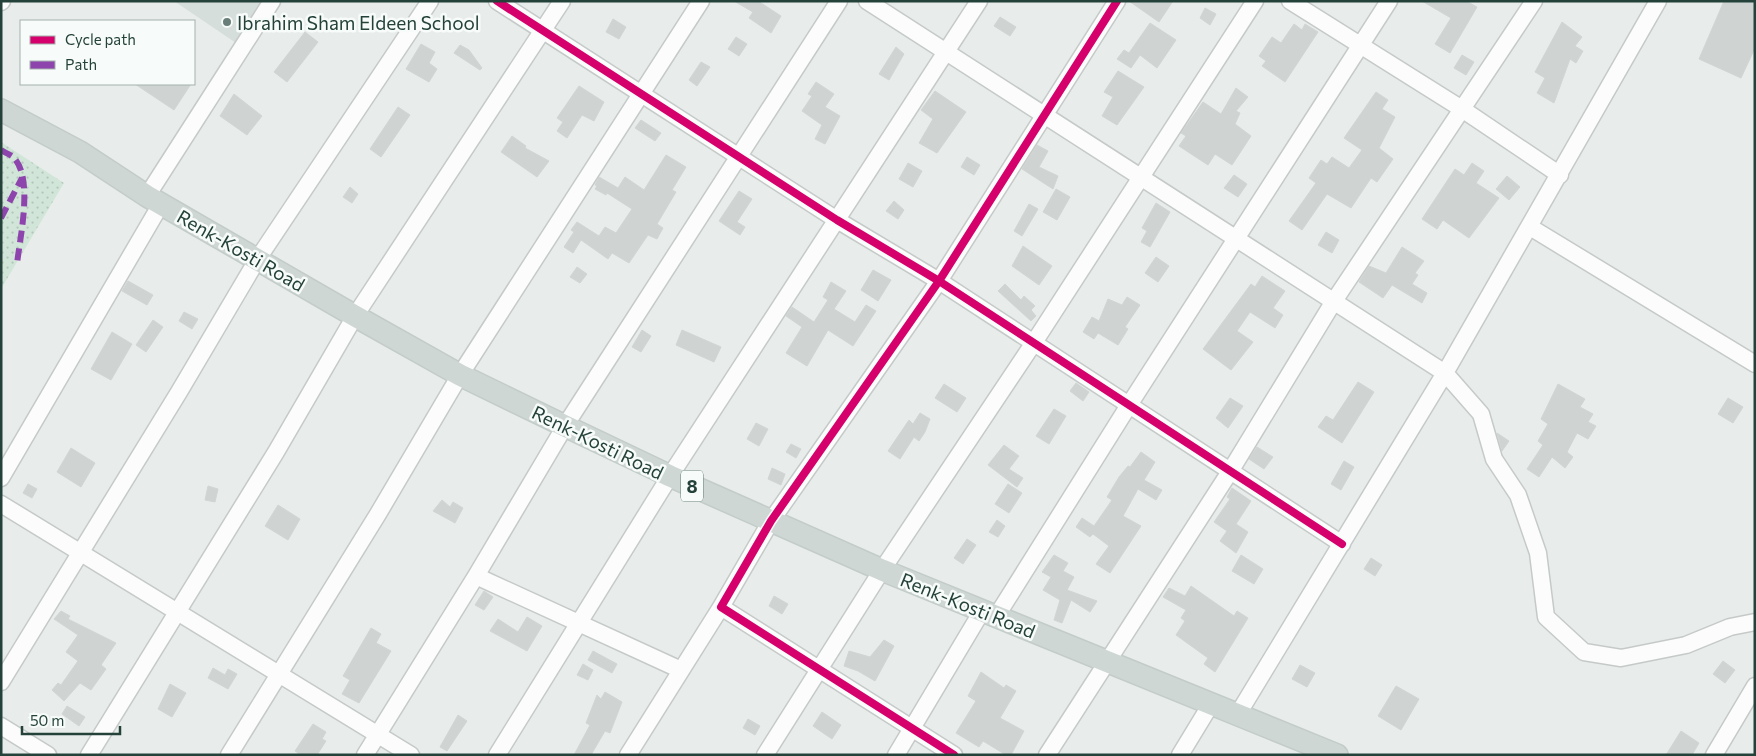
<svg xmlns="http://www.w3.org/2000/svg" width="1756" height="756" viewBox="0 0 1756 756" font-family="Commissioner,sans-serif">
	<style>
		.built { fill: #d6dedb }
		.green { fill: url(#green-dots) }
		.building { fill: #cfd4d2; stroke: #d1d6d4 }
		.lines { fill: none; stroke-linecap: round; stroke-linejoin: round }
		.minor-casing { stroke: #c5cac8; stroke-width: 19 }
		.major-casing { stroke: #c3ccc9; stroke-width: 24 }
		.minor { stroke: #fcfcfc; stroke-width: 16 }
		.major { stroke: #cfd7d5; stroke-width: 21 }
		.quiet { stroke: #8e44ad; stroke-width: 6; stroke-dasharray: 12 6; stroke-linecap: butt }
		.cycleway-casing { stroke: #f7fbf9; stroke-width: 11 }
		.cycleway { stroke: #d6006c; stroke-width: 8 }
		.poi-dot { fill: #697e78; stroke: #f7fbf9; stroke-width: 2 }
		.labels { text-anchor: middle; dominant-baseline: central; stroke-width: 5; stroke-linejoin: round; paint-order: stroke }
		.shield { fill: #f7fbf9; stroke: #637a73; stroke-width: 1 }
		.shield-label { font-size: 18px; font-weight: bold; fill: #24423a }
		.poi-label { font-size: 19px; fill: #24423a; stroke: #f7fbf9; text-anchor: start }
		.street-label { font-size: 19px; fill: #24423a; stroke: #f7fbf9 }
	</style>
	<defs>
		<pattern id="green-dots" width="8" height="8" patternUnits="userSpaceOnUse" patternTransform="scale(1.25)"><rect width="8" height="8" fill="#d1e6d8"/><path d="M2 2h.1M6 6h.1" fill="none" stroke="#b3c6ba" stroke-width="1.8" stroke-linecap="round"/></pattern>
	</defs>
	<rect width="100%" height="100%" fill="#e8edeb"/>
	<path class="built" d="M174,1H262L236,43Z"/>
	<path class="green" d="M1,142L64,183L1,289Z"/>
	<path class="building" d="M734,1H758L781,16L771,33L749,18L753,12Z
		M1129,1H1173L1159,22Z
		M1422,1H1466L1477,7L1450,53L1435,44L1451,18Z
		M1724,1H1755V48L1741,78L1699,59Z
		M1205,8L1216,14L1210,25L1200,18Z
		M1000,17L1016,27L1010,36L994,26Z
		M613,19L626,27L619,39L606,32Z
		M1562,22L1582,37L1575,46L1583,51L1576,63L1570,59L1554,103L1537,93L1545,78L1535,72Z
		M1150,23L1176,40L1157,68L1140,55L1131,68L1117,59L1124,50L1129,53Z
		M1294,24L1302,30L1305,24L1318,32L1285,82L1262,66L1266,61L1259,56L1272,37L1281,43Z
		M305,32L318,42L287,82L274,72Z
		M736,37L747,44L739,56L728,49Z
		M421,44L435,52L429,63L437,69L429,82L406,69Z
		M460,45L469,50L482,68L480,70L454,53Z
		M896,47L904,54L889,80L879,74Z
		M1462,55L1474,62L1466,75L1454,68Z
		M701,62L710,67L697,86L689,80Z
		M1118,71L1144,87L1117,125L1102,116L1113,97L1104,92Z
		M816,82L834,94L825,107L840,116L825,144L815,139L822,125L802,111L812,96L808,94Z
		M135,84H191L174,110Z
		M579,86L604,102L594,121L582,115L567,138L557,131L563,122L557,118Z
		M1236,88L1248,97L1236,111L1240,113L1235,124L1251,136L1232,165L1215,154L1208,165L1179,146L1186,136L1181,133L1203,102L1221,114Z
		M935,91L966,112L937,153L919,143L933,119L921,110Z
		M1376,92L1388,100L1382,109L1395,117L1379,148L1393,159L1377,182L1371,178L1351,208L1327,194L1302,230L1289,221L1316,183L1309,178L1321,160L1327,164L1332,157L1349,168L1362,150L1344,138Z
		M234,94L262,116L247,135L220,116Z
		M398,107L410,115L381,157L370,149Z
		M641,120L661,133L655,141L635,128Z
		M512,136L526,146L525,148L549,161L537,177L501,152Z
		M1037,145L1048,151L1039,167L1058,176L1053,189L1022,169Z
		M666,155L686,167L672,190L676,192L657,224L663,228L657,239L648,235L629,263L612,253L608,259L581,240L573,253L564,247L574,232L571,230L577,222L599,236L605,227L616,233L632,209L607,193L606,195L595,189L597,186L595,185L599,177L618,188L625,177L644,190Z
		M967,157L980,165L974,175L961,167Z
		M908,163L922,171L913,187L899,179Z
		M1472,163L1484,171L1476,183L1499,198L1469,238L1443,220L1437,229L1422,219L1455,169L1464,175Z
		M1234,175L1247,184L1238,197L1224,188Z
		M1507,176L1520,187L1509,200L1496,189Z
		M350,187L358,194L352,203L343,197Z
		M1056,189L1070,197L1057,220L1043,212Z
		M739,191L752,199L737,222L745,227L740,235L719,221Z
		M894,201L904,210L898,219L886,211Z
		M1156,203L1170,212L1150,247L1141,242L1147,231L1142,228Z
		M1029,204L1038,209L1022,236L1014,231Z
		M1326,232L1339,240L1332,253L1318,245Z
		M1023,246L1052,266L1039,285L1012,266Z
		M1402,247L1424,261L1415,273L1418,275L1412,284L1427,293L1422,303L1392,285L1383,298L1359,282L1369,266L1386,273Z
		M1156,257L1169,266L1158,282L1145,273Z
		M577,267L587,274L580,283L570,277Z
		M873,270L891,280L878,301L861,290Z
		M1262,276L1285,291L1273,308L1283,315L1275,328L1250,312L1237,331L1253,342L1231,370L1203,349L1251,284L1255,287Z
		M128,281L153,295L147,305L122,291Z
		M831,282L846,291L834,309L855,322L866,305L876,311L853,346L828,330L807,366L786,353L802,327L786,316L792,307L814,322L828,300L823,297Z
		M1005,284L1021,300L1024,296L1035,306L1031,310L1036,316L1031,321L998,291Z
		M1127,297L1140,305L1125,327L1128,329L1118,345L1098,333L1094,339L1083,332L1092,317L1099,321L1108,299L1122,305Z
		M184,312L198,319L192,329L179,321Z
		M153,320L163,327L146,352L136,345Z
		M642,330L651,336L641,352L632,347Z
		M682,330L721,347L714,362L676,345Z
		M112,332L132,344L111,380L91,369Z
		M1358,382L1374,392L1342,443L1318,427L1326,416L1333,420Z
		M1076,383L1089,392L1083,401L1070,391Z
		M944,384L966,398L957,412L935,398Z
		M1558,384L1585,399L1580,407L1593,414L1588,422L1596,426L1588,439L1577,433L1567,452L1573,457L1565,468L1552,457L1539,477L1527,469L1543,445L1538,441L1548,424L1541,419Z
		M1230,398L1243,406L1228,428L1216,418Z
		M1728,398L1743,407L1733,423L1718,414Z
		M1054,409L1066,416L1049,444L1036,436Z
		M920,413L930,419L925,432L919,441L914,437L900,459L888,451L909,420L913,424Z
		M756,423L768,429L759,446L747,439Z
		M1497,433L1509,441L1502,451Z
		M791,444L801,449L796,458L786,452Z
		M1004,445L1019,456L1009,469L1023,478L1017,487L988,465Z
		M1257,447L1273,457L1264,469L1249,459Z
		M71,448L95,463L81,487L57,472Z
		M1141,452L1155,462L1144,480L1162,490L1156,500L1138,489L1123,516L1141,526L1110,573L1096,564L1109,546L1093,534L1090,537L1076,527L1082,518L1094,526L1112,500L1107,497L1119,477L1128,466L1130,467Z
		M1344,461L1354,467L1341,490L1331,484Z
		M772,468L785,474L781,485L768,479Z
		M28,484L37,489L32,498L23,493Z
		M1008,484L1022,493L1009,513L995,504Z
		M208,486L218,489L215,502L205,500Z
		M1232,488L1251,501L1236,524L1248,532L1236,553L1220,541L1227,531L1214,522L1230,499L1227,497Z
		M442,500L450,507L453,502L463,508L455,523L433,511Z
		M278,505L300,519L288,540L265,526Z
		M997,520L1005,526L998,537L989,532Z
		M967,539L976,545L963,564L954,558Z
		M1054,555L1068,563L1063,571L1074,577L1067,590L1097,601L1090,612L1071,600L1062,623L1054,620L1060,600L1043,590L1051,577L1042,572Z
		M1241,555L1263,569L1254,584L1232,571Z
		M1371,558L1382,565L1375,576L1364,569Z
		M1191,586L1234,616L1237,611L1248,618L1215,672L1204,664L1208,658L1176,635L1185,621L1181,618L1186,610L1163,597L1169,588L1185,596Z
		M484,591L493,597L484,610L475,605Z
		M774,596L788,604L782,614L769,606Z
		M61,611L70,616L68,619L116,643L101,665L106,669L91,690L80,683L64,701L52,690L58,683L61,685L78,661L66,652L78,635L54,619Z
		M527,617L542,626L527,651L490,631L498,619L518,632Z
		M371,628L381,634L376,643L391,651L359,703L342,694L350,680L343,676Z
		M884,640L894,646L875,681L858,671L844,666L849,651L870,657Z
		M593,651L617,664L612,673L588,660Z
		M1723,661L1735,670L1725,683L1713,674Z
		M583,664L593,670L588,680L577,675Z
		M1300,665L1315,673L1307,687L1292,679Z
		M213,668L225,675L228,669L237,674L228,689L208,678Z
		M981,672L1004,688L1006,685L1016,691L1000,718L1024,731L1011,755H1006L983,741L979,747L956,733L976,701L968,696Z
		M170,684L186,693L172,717L158,709Z
		M1396,686L1419,699L1401,730L1378,716Z
		M605,692L622,702L610,733L605,731L591,755H574L590,725L586,723L597,695L601,699Z
		M67,706L85,717L79,726L62,714Z
		M822,712L841,725L832,739L813,726Z
		M458,715L467,721L447,751L440,747Z
		M748,719L760,726L755,735L743,728Z
		M313,724L326,732L322,739L326,741L317,755H301L295,751Z
		M1681,731L1699,743L1692,755H1666Z"/>
	<g class="lines">
		<defs>
			<path id="minor" d="M497,1L837,220L939,281L1342,544
				M867,1L1445,373L1481,414L1494,459L1518,495L1538,553L1546,617L1584,652L1621,658L1686,645L1730,627L1755,622
				M1290,1L1462,109L1560,175
				M1,2L2,1
				M147,196L272,1
				M1530,227L1755,364
				M1,478L161,204
				M1,504L411,755
				M476,576L681,670
				M996,617L1129,405L1389,1
				M1,682L179,392L257,260L430,1
				M1238,714L1445,373L1658,1
				M1,726L48,755
				M89,755L276,452L355,316L562,1
				M229,755L378,514L460,375L701,1
				M365,755L476,576L565,426L839,1
				M497,755L670,476L979,1
				M628,755L721,607
				M765,755L882,570L1033,344L1255,1
				M896,755L982,611
				M954,755L721,607L771,521L939,281L1117,1
				M1047,755L1231,470L1334,301L1534,1
				M1180,755L1211,704
				M1714,755L1755,686"/>
			<path id="major" d="M1,110L80,152L147,196L355,316L460,375L565,426L670,476L882,570L1337,755"/>
		</defs>
		<use href="#minor" class="minor-casing"/>
		<use href="#major" class="major-casing"/>
		<use href="#minor" class="minor"/>
		<use href="#major" class="major"/>
		<path class="quiet" d="M1,150C5,153 12,155 15,159C33,181 20,237 17,264
			M1,218L22,178"/>
		<defs>
			<path id="cycleway" d="M497,1L837,220L939,281L1342,544
				M954,755L721,607L771,521L939,281L1117,1"/>
		</defs>
		<use href="#cycleway" class="cycleway-casing"/>
		<use href="#cycleway" class="cycleway"/>
	</g>
	<circle class="poi-dot" cx="227" cy="22" r="5"/>
	<g class="labels">
		<rect class="shield" x="681" y="470.5" width="22" height="31" rx="4"/>
		<g class="shield-label">
			<text x="692" y="486">8</text>
		</g>
		<g class="poi-label">
			<text x="237" y="22">Ibrahim Sham Eldeen School</text>
		</g>
		<g class="street-label">
			<text transform="translate(241 250) rotate(30)">Renk-Kosti Road</text>
			<text transform="translate(598 442) rotate(26)">Renk-Kosti Road</text>
			<text transform="translate(968 605) rotate(22)">Renk-Kosti Road</text>
		</g>
	</g>
	<rect width="1756" height="756" fill="none" stroke="#24423a" stroke-width="5"/>
	<rect x="20" y="20" width="175" height="65" fill="#f7fbf9" stroke="#a3b1ad"/>
	<rect x="30" y="36" width="25" height="8" fill="#d6006c" stroke="#a3b1ad"/>
	<text x="65" y="45" font-size="15" fill="#24423a">Cycle path</text>
	<rect x="30" y="61" width="25" height="8" fill="#8e44ad" stroke="#a3b1ad"/>
	<text x="65" y="70" font-size="15" fill="#24423a">Path</text>
	<path d="M22 726v8h98v-8" fill="none" stroke="#24423a" stroke-width="2.5"/>
	<text x="30" y="726" font-size="15" fill="#24423a" stroke="#f7fbf9" stroke-width="4" paint-order="stroke">50 m</text>
</svg>
